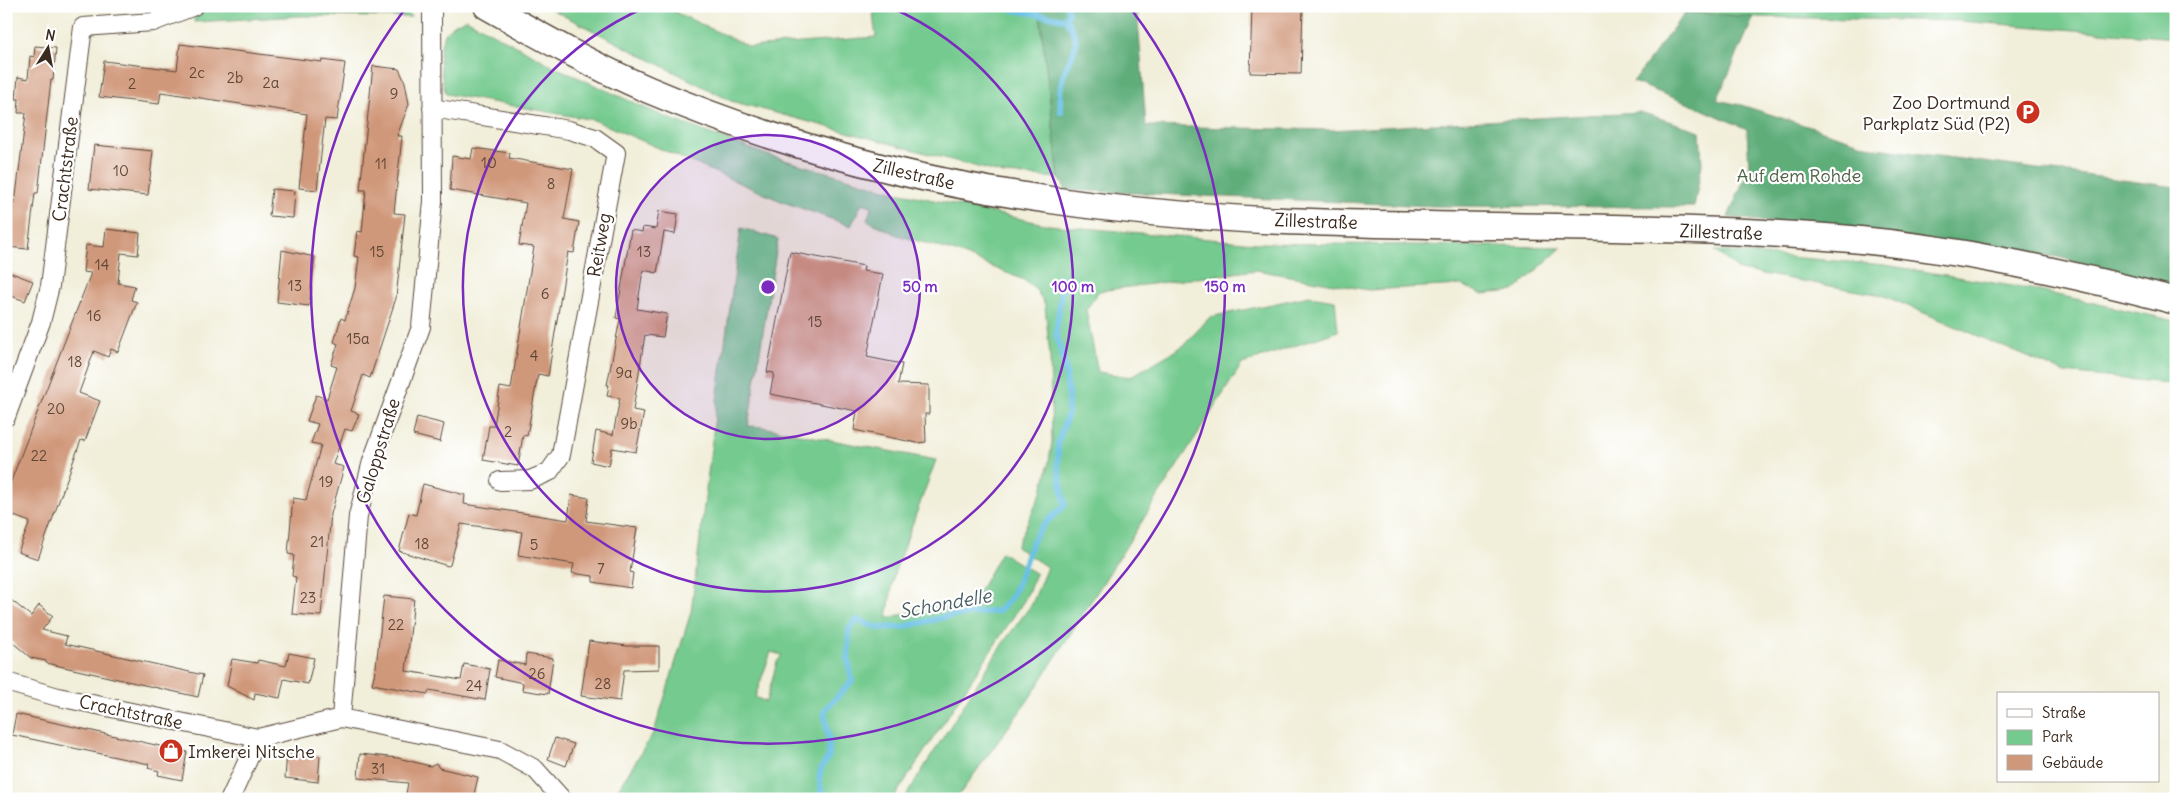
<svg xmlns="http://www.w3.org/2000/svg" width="2182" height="805" viewBox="0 0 2182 805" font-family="Delius,sans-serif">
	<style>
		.green { fill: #74ca8f; stroke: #587a56; fill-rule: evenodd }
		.forest { fill: #5fae7a; stroke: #4d6c4c }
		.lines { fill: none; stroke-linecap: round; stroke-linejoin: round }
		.stream { stroke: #67c0e4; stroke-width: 6 }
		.building { fill: #d0987a }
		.minor-casing { stroke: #56473a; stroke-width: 20 }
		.secondary-casing { stroke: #56473a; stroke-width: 29 }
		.minor { stroke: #fff; stroke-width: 18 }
		.secondary { stroke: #fff; stroke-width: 26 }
		.ring { fill: none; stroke: #7b2cbf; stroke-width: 2.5 }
		.labels { text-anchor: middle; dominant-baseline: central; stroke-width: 4.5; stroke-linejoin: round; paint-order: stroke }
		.number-label { font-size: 15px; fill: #604635 }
		.poi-label { font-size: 18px; fill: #3b2a1e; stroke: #fff; text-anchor: end }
		.street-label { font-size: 18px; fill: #3b2a1e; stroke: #fff }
		.park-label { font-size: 18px; fill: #4f6246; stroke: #fff }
		.water-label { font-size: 19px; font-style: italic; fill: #4a5e63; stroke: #fff }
		.centre { fill: #7b2cbf; stroke: #fff; stroke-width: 2.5 }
		.ring-label { font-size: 15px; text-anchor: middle; font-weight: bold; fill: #7b2cbf; stroke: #fff; stroke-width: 4.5; stroke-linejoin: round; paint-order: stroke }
	</style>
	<rect width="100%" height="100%" fill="#fff"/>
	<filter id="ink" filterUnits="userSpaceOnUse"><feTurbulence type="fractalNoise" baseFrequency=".02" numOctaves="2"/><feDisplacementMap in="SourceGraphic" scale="10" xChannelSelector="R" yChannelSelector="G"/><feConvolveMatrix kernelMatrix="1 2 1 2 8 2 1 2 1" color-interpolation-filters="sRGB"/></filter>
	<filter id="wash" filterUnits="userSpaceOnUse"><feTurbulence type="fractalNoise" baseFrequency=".0096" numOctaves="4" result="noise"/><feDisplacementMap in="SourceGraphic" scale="20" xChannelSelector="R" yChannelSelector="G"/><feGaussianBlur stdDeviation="1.12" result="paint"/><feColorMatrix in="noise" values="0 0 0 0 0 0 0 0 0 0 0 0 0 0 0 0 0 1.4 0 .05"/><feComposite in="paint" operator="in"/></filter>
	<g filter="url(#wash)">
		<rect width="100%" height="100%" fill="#f1eed9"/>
		<path class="green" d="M228,6H406L411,17L301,16L194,22L195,13Z
			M545,6H662L750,47L876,37L872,6H1039L1059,178L1004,174L731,101Z
			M1619,6H2176V38L1960,21L1754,17Z
			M466,19L557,68L663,116L767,155L892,191L1049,225L1255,243L1562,247L1514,291L1482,294L1461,285L1368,290L1256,270L1099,291L1086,310L1098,372L1130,377L1183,346L1210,317L1310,296L1335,300L1338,331L1242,364L1029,699L956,799H904L1003,643L1032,604L1047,567L1016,547L1042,491L1048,467L1052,442L1050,357L1045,305L1037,291L1024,280L956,252L897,235L867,220L872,206L862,203L851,226L781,201L594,120L446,94C441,75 433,41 452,26C456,23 462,21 466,19Z
			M741,228L778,239L748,426L762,427L936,460L894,574L887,618L976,597L1001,552L1036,574L1025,599L893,799H612L654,732L691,612L717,400ZM771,652L782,655L777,662L766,702L755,697Z
			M1715,251L1885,265L2030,289L2176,321V384L2065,373L1882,295L1739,270Z"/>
		<path class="forest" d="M1039,6H1137L1146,126L1332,130L1640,112L1700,131L1702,164L1694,207L1432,206L1066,190L1059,178Z
			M1685,12L1754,17L1717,100L1741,105L1876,148L2176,187V290L2059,257L1728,217L1749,168L1747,129L1697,107L1633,82Z"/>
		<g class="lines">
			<path class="stream" d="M1006,6L1014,10L1065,19C1086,45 1071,51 1063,77C1059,89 1060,100 1061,112
				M1065,19L1068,13L1067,6
				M823,799L819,777L822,767L829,756V740L824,711L852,681L848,659L849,629L856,620L879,628L903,627L949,616L998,611C1021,594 1022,559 1036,535C1043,522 1055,516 1065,505L1058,466V443L1068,413V392L1065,366L1056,333L1063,278"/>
		</g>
		<g id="blocks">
			<path class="building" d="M1252,6H1303L1301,74L1250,73Z
				M180,44L322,62V60L345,63L337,120L325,119L317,190L299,188L307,114L161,92L159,104L99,97L104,61L177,70Z
				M35,46L56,48L53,80H51L38,193H35L28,249L7,247L12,204H15L26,113H18L19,99H16L18,77L28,79L30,56L34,57Z
				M373,66L399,69L405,82L409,104L397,136H402L394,213L405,214L396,298L370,378L363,375L351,411L359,414L352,431L345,429L333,464L344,467L331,514L321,616L292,614L296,577L292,576L294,555L288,554L293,498L306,500L321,445L311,443L318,424L307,421L316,395L327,399L337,367L331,365L338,344L334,342L341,318L345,320L355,288L359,257L354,256L357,231L362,232L366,190H360Z
				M94,145L153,151L148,195L89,189Z
				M473,148L510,153L509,158L573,169L564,219L579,222L574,253L568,252L548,376L538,374L527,436L523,435L518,466L483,460L489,426H494L500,387L511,389L534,247L519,245L526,203L450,190L452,156L471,159Z
				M272,189L295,191L293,218L269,216Z
				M659,211L678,214L675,234L664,232L657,273L643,270L637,309L667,314L663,337L645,335L633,410L644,412L636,452L612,448L609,466L591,462L596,431L613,435L620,398L607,396L609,385H607L620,319L616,318L631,230L642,232L643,227L656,229Z
				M106,229L140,233L138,255L121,253L118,283L135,286L131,300L137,302L118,352L111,349L108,357L94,351L79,393L100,401L85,441L81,440L38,559L18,552L30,522L6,513V494L91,273L83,272L86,245L104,247Z
				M282,250L315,257L309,306L277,302Z
				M790,252L864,266L863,271L883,274L867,357L902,364L898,384L929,385V414H925L926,442L917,443L854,430L857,411L770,394L774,373L767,372Z
				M6,271L33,281L25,301L6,294Z
				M417,417L444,424L440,442L413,435Z
				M423,484L465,495L464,504L568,520L571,495L589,498L586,521L637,528L630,572L633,573L631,588L593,582V576L572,573L574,564L518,555L522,532L461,524L450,565L448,566L399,551L409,513L416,515Z
				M6,596L31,616L39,605L53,616L42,630L67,636L65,644L203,675L198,697L46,663V661L31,658L6,637Z
				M384,596L414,599L406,671L461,680L464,664L490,669L485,700L429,690L428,694L372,684L376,667Z
				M589,641L627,646H659V669L624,670L620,701L581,696Z
				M289,653L314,658L308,684L284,679L280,698L255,693L254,700L227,686L232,659L257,663L258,660L286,666Z
				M526,654L553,658L548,694L522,690L523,683L495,677L498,660L525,665Z
				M16,714L187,752L182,780L158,775L159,771L148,768L149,764L12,735Z
				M555,738L574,744L566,766L548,759Z
				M287,753L320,756L318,782L285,778Z
				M360,754L398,758L430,766L436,763L439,768L478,777L473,799H405L408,783L358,778Z"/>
		</g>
	</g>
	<g filter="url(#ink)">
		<use href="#blocks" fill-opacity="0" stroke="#56473a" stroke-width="1"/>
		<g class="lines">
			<defs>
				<path id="minor" d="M432,6L433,201L421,327L372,461L358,516L341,718L500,750L535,769L562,799
					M432,108L569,130L595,138L616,153L561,455L549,472L530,480L500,481
					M6,417L41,322L50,286L83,27L153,22L194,6
					M6,682L58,697L258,738
					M230,799L258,738L341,718"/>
				<path id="secondary" d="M487,6C540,36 593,66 649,90C777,144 914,181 1051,200C1316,239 1585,216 1851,239C1961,249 2069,273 2176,301"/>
			</defs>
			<use href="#minor" class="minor-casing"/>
			<use href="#secondary" class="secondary-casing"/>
			<use href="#minor" class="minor"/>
			<use href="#secondary" class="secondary"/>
		</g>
	</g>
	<circle cx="768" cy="287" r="152" fill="#7b2cbf" fill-opacity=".12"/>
	<g class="ring">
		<circle cx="768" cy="287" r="152"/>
		<path d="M890 7A305 305 0 1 1 646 7"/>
		<path d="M1131 9A457 457 0 1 1 405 9"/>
	</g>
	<defs>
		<symbol id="parking-disc" viewBox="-11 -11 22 22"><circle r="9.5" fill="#c8321e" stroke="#fff"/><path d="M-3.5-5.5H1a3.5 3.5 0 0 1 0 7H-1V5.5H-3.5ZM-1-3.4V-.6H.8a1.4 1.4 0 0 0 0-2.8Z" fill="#fff"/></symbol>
		<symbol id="shop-disc" viewBox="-11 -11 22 22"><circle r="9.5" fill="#c8321e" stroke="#fff"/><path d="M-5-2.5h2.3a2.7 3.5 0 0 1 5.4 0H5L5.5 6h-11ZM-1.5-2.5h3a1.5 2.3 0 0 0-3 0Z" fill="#fff"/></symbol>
	</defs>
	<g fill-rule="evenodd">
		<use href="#parking-disc" x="2014" y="98" width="28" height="28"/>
		<use href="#shop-disc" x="157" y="737" width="28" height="28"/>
	</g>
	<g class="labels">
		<g class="number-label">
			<text x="197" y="72">2c</text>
			<text x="235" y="77">2b</text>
			<text x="271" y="82">2a</text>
			<text x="132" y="83">2</text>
			<text x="394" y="93">9</text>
			<text x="489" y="162">10</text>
			<text x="381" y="163">11</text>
			<text x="121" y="170">10</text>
			<text x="551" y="183">8</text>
			<text x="377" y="251">15</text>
			<text x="644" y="251">13</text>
			<text x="102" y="264">14</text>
			<text x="295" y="285">13</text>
			<text x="545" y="293">6</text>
			<text x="94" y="315">16</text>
			<text x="815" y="321">15</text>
			<text x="358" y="338">15a</text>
			<text x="534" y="355">4</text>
			<text x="75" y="361">18</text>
			<text x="624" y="372">9a</text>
			<text x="56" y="408">20</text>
			<text x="629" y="423">9b</text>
			<text x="508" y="431">2</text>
			<text x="39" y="455">22</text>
			<text x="326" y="481">19</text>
			<text x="317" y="541">21</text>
			<text x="422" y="543">18</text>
			<text x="534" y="544">5</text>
			<text x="601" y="568">7</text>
			<text x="308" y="597">23</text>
			<text x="396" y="624">22</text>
			<text x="537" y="673">26</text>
			<text x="603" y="683">28</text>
			<text x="474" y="685">24</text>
			<text x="378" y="768">31</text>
		</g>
		<g class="poi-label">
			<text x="2010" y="102">Zoo Dortmund<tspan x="2010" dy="21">Parkplatz Süd (P2)</tspan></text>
			<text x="188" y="751" text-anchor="start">Imkerei Nitsche</text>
		</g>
		<g class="street-label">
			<text transform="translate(65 169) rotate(-83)">Crachtstraße</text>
			<text transform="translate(914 174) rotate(13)">Zillestraße</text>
			<text transform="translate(1316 221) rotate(2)">Zillestraße</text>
			<text transform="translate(1721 232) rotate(2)">Zillestraße</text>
			<text transform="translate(599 245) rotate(-80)">Reitweg</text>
			<text transform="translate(378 451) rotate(-73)">Galoppstraße</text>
			<text transform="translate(131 712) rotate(12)">Crachtstraße</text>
		</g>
		<g class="park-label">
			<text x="1799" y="175">Auf dem Rohde</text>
		</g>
		<g class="water-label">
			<text transform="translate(945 603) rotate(-10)">Schondelle</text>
		</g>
	</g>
	<circle cx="768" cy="287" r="8" class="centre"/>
	<g class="ring-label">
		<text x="920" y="292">50 m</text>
		<text x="1073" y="292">100 m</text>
		<text x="1225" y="292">150 m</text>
	</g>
	<rect width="2182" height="805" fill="none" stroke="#fff" stroke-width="25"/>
	<rect x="1997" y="692" width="162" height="90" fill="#ffffff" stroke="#b1aaa5"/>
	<rect x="2007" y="709" width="25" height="8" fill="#ffffff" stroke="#b1aaa5"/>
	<text x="2042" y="718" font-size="15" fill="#3b2a1e">Straße</text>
	<rect x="2007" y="730" width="25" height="15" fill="#74ca8f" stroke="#b1aaa5"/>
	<text x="2042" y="742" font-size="15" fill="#3b2a1e">Park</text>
	<rect x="2007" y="755" width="25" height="15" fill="#d0987a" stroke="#b1aaa5"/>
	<text x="2042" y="768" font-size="15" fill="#3b2a1e">Gebäude</text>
	<g transform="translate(48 48) rotate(11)" stroke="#ffffff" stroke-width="4" paint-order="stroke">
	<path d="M0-4L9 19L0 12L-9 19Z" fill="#3b2a1e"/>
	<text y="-8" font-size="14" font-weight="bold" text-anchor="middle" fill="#3b2a1e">N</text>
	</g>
</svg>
